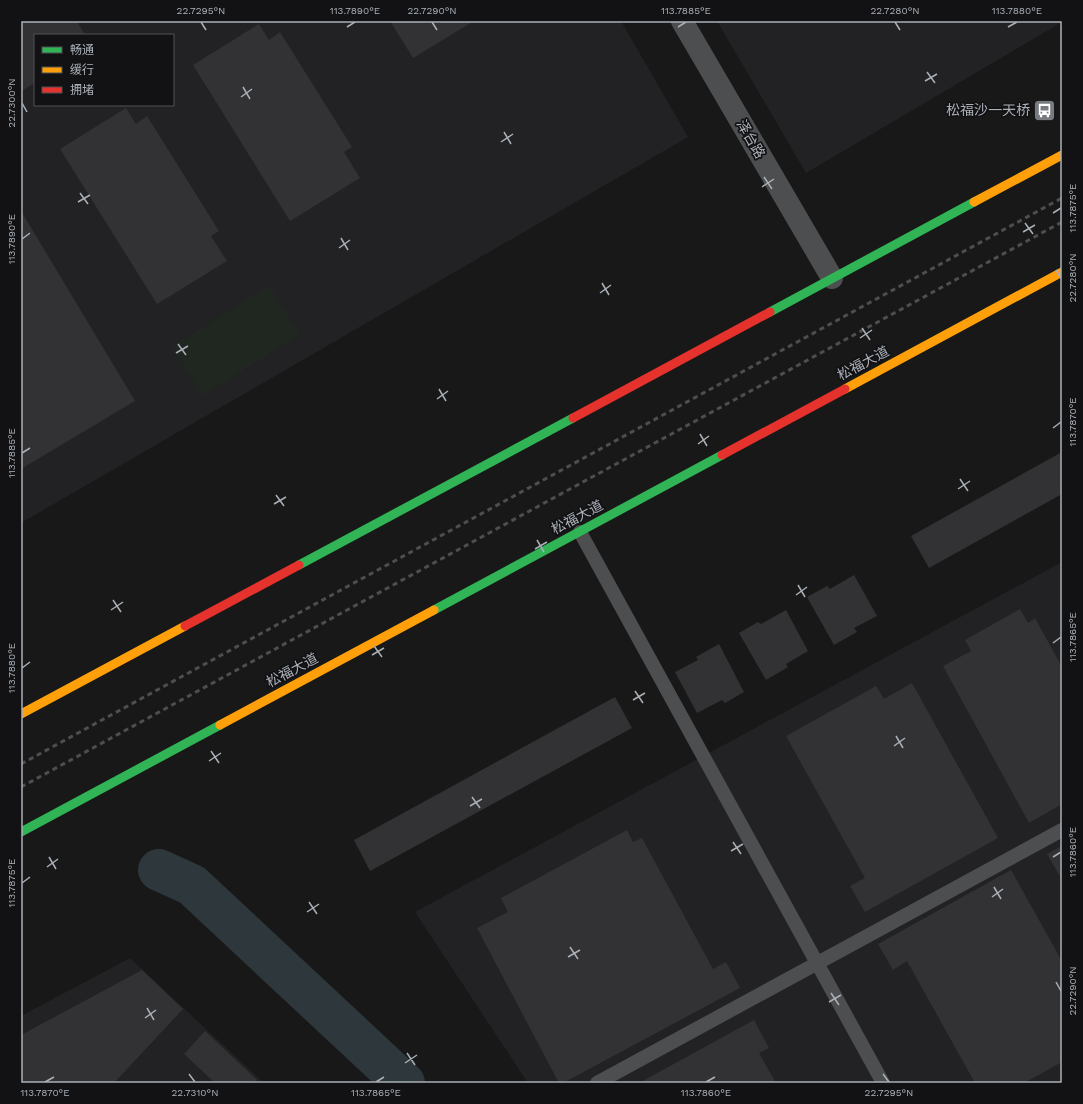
<svg xmlns="http://www.w3.org/2000/svg" width="1083" height="1104" viewBox="0 0 1083 1104" font-family="'Work Sans','Noto Sans SC',sans-serif">
	<style>
		.built { fill: #222224; fill-rule: evenodd }
		.green { fill: #202620 }
		.lines { fill: none; stroke-linecap: round; stroke-linejoin: round }
		.river { stroke: #2e373b; stroke-width: 42 }
		.building { fill: #323234 }
		.lane { stroke: #4c4e50; stroke-width: 14 }
		.street { stroke: #4c4e50; stroke-width: 22 }
		.fast { stroke: #30b455; stroke-width: 9 }
		.slow { stroke: #ff9f0a; stroke-width: 9 }
		.jam { stroke: #e5322d; stroke-width: 9 }
		.rail { stroke: #4c4e4f; stroke-width: 3; stroke-dasharray: 5 4; stroke-linecap: butt }
		.ticks { fill: none; stroke: #aab0b8; stroke-width: 1.5 }
		.labels { text-anchor: middle; dominant-baseline: central; stroke-width: 3.5; stroke-linejoin: round; paint-order: stroke }
		.poi-label { font-size: 14px; fill: #aab0b8; stroke: #121214; text-anchor: end }
		.street-label { font-size: 14px; fill: #aab0b8; stroke: #121214 }
		.neatline { fill: none; stroke: #aab0b8; stroke-width: 1.5 }
		.ticks-label { font-size: 10px; text-anchor: middle; fill: #aab0b8 }
	</style>
	<rect width="100%" height="100%" fill="#181818"/>
	<path class="built" d="M21,21H621L688,137L21,523ZM35,35H173V105H35Z
		M717,21H1062V22L806,173Z
		M1062,562V1083H528L415,912Z
		M130,958L264,1083H21V1016Z"/>
	<path class="green" d="M269,285L300,334L203,396L172,347Z"/>
	<g class="lines">
		<path class="river" d="M159,870L192,885L404,1083"/>
	</g>
	<path class="building" d="M21,21H77L85,35H35V83L23,90L21,87Z
		M390,21H474L413,58Z
		M259,24L269,40L280,32L352,147L344,152L360,178L290,221L193,65Z
		M126,108L136,124L147,116L219,231L211,236L227,261L157,304L60,149Z
		M21,211L135,401L21,469Z
		M1062,452V494L929,568L911,536Z
		M854,575L877,616L854,628L857,632L834,645L807,597L827,586L830,589Z
		M1020,609L1028,623L1035,618L1062,667V804L1029,823L943,666L971,651L965,640Z
		M786,610L808,651L786,664L788,667L766,680L739,633L758,622L761,624Z
		M719,644L744,692L725,703L722,700L697,713L675,672L698,660L696,657Z
		M912,683L998,838L865,912L850,886L865,878L786,736L876,686L884,699Z
		M615,697L632,728L370,871L354,840Z
		M627,830L633,842L642,838L713,969L726,962L740,988L563,1083H559L477,928L508,912L501,898Z
		M1062,846V880L1047,854Z
		M1011,870L1062,961V1062L1024,1083H975L907,961L893,970L878,944Z
		M142,970L183,1009L114,1083H21V1035Z
		M754,1020L769,1048L759,1053L776,1083H639Z
		M205,1031L257,1080L254,1083H215L184,1054Z"/>
	<g class="lines">
		<path class="lane" d="M580,532L883,1083
			M597,1083L1062,830"/>
		<path class="street" d="M682,21L832,278"/>
		<path class="fast" d="M770,312L974,202
			M299,565L573,418
			M434,610L722,455
			M21,832L220,725"/>
		<path class="slow" d="M974,202L1062,155
			M845,389L1062,272
			M21,714L185,626
			M220,725L434,610"/>
		<path class="jam" d="M573,418L770,312
			M722,455L845,389
			M185,626L299,565"/>
		<path class="rail" d="M21,764L1062,198
			M21,787L1062,222"/>
	</g>
	<path class="ticks" d="M201,22L206,30M432,22L437,30M895,22L900,30M347,27L355,22M678,27L686,22M1008,27L1017,22M927,72L935,83M925,81L937,74M243,87L250,99M241,97L252,89M22,103L27,112M504,132L511,144M501,142L513,134M764,177L772,189M762,187L774,179M80,193L88,204M78,202L90,195M1053,213L1061,208M1025,223L1033,234M1023,232L1035,225M341,238L348,250M22,239L30,233M339,248L350,240M1056,270L1061,278M602,283L609,295M600,293L611,285M862,328L870,340M860,338L872,330M178,344L186,355M176,353L188,346M439,389L446,401M437,399L448,391M1053,428L1061,422M700,434L707,446M698,444L709,436M22,453L30,448M960,479L968,491M958,489L970,481M276,495L284,506M274,504L286,497M537,540L544,552M535,549L547,542M798,585L805,597M796,595L807,587M113,600L121,612M111,610L123,602M1053,643L1061,637M374,646L382,657M372,655L384,648M22,668L30,662M635,691L643,703M633,700L645,693M896,736L903,748M894,746L905,738M211,751L219,763M209,761L221,753M472,797L480,808M470,806L482,799M733,842L741,854M731,851L743,844M49,857L56,869M1053,857L1061,852M47,867L58,859M22,883L30,877M994,887L1001,899M992,897L1003,889M309,902L317,914M307,912L319,904M570,947L578,959M568,957L580,950M1056,982L1061,991M831,993L839,1005M829,1002L841,995M147,1008L154,1020M145,1018L156,1010M407,1053L415,1065M405,1063L417,1055M189,1074L195,1082M883,1074L889,1082M45,1082L54,1077M376,1082L384,1077M706,1082L715,1077"/>
	<defs>
		<symbol id="bus-square" viewBox="-11 -11 22 22"><rect x="-9" y="-9" width="18" height="18" rx="4" fill="#777b80" stroke="#121214"/><path d="M-5-6H5V4H4V6H2V4H-2V6H-4V4H-5ZM-3.5-4V0h7V-4ZM-3.5 1.2v1.5H-2V1.2ZM2 1.2v1.5H3.5V1.2Z" fill="#fff"/></symbol>
	</defs>
	<g fill-rule="evenodd">
		<use href="#bus-square" x="1032" y="98" width="25" height="25"/>
	</g>
	<g class="labels">
		<g class="poi-label">
			<text x="1030" y="110">松福沙一天桥</text>
		</g>
		<g class="street-label">
			<text transform="translate(751 139) rotate(60)">泽台路</text>
			<text transform="translate(863 363) rotate(-28)">松福大道</text>
			<text transform="translate(577 517) rotate(-28)">松福大道</text>
			<text transform="translate(292 670) rotate(-28)">松福大道</text>
		</g>
	</g>
	<rect width="1083" height="1104" fill="none" stroke="#121214" stroke-width="44"/>
	<rect x="34" y="34" width="140" height="72" fill="#121214" stroke="#4f5156"/>
	<rect x="42" y="47" width="20" height="6" fill="#30b455" stroke="#4f5156"/>
	<text x="70" y="54" font-size="12" fill="#aab0b8">畅通</text>
	<rect x="42" y="67" width="20" height="6" fill="#ff9f0a" stroke="#4f5156"/>
	<text x="70" y="74" font-size="12" fill="#aab0b8">缓行</text>
	<rect x="42" y="87" width="20" height="6" fill="#e5322d" stroke="#4f5156"/>
	<text x="70" y="94" font-size="12" fill="#aab0b8">拥堵</text>
	<rect x="22" y="22" width="1039" height="1060" class="neatline"/>
	<g class="ticks-label">
		<text x="201" y="14">22.7295°N</text>
		<text x="355" y="14">113.7890°E</text>
		<text x="432" y="14">22.7290°N</text>
		<text x="686" y="14">113.7885°E</text>
		<text x="895" y="14">22.7280°N</text>
		<text x="1017" y="14">113.7880°E</text>
		<text transform="translate(11 103) rotate(-90)" y="4">22.7300°N</text>
		<text transform="translate(1072 208) rotate(-90)" y="4">113.7875°E</text>
		<text transform="translate(11 239) rotate(-90)" y="4">113.7890°E</text>
		<text transform="translate(1072 278) rotate(-90)" y="4">22.7280°N</text>
		<text transform="translate(1072 422) rotate(-90)" y="4">113.7870°E</text>
		<text transform="translate(11 453) rotate(-90)" y="4">113.7885°E</text>
		<text transform="translate(1072 637) rotate(-90)" y="4">113.7865°E</text>
		<text transform="translate(11 668) rotate(-90)" y="4">113.7880°E</text>
		<text transform="translate(1072 852) rotate(-90)" y="4">113.7860°E</text>
		<text transform="translate(11 883) rotate(-90)" y="4">113.7875°E</text>
		<text transform="translate(1072 991) rotate(-90)" y="4">22.7290°N</text>
		<text x="45" y="1096">113.7870°E</text>
		<text x="195" y="1096">22.7310°N</text>
		<text x="376" y="1096">113.7865°E</text>
		<text x="706" y="1096">113.7860°E</text>
		<text x="889" y="1096">22.7295°N</text>
	</g>
</svg>
